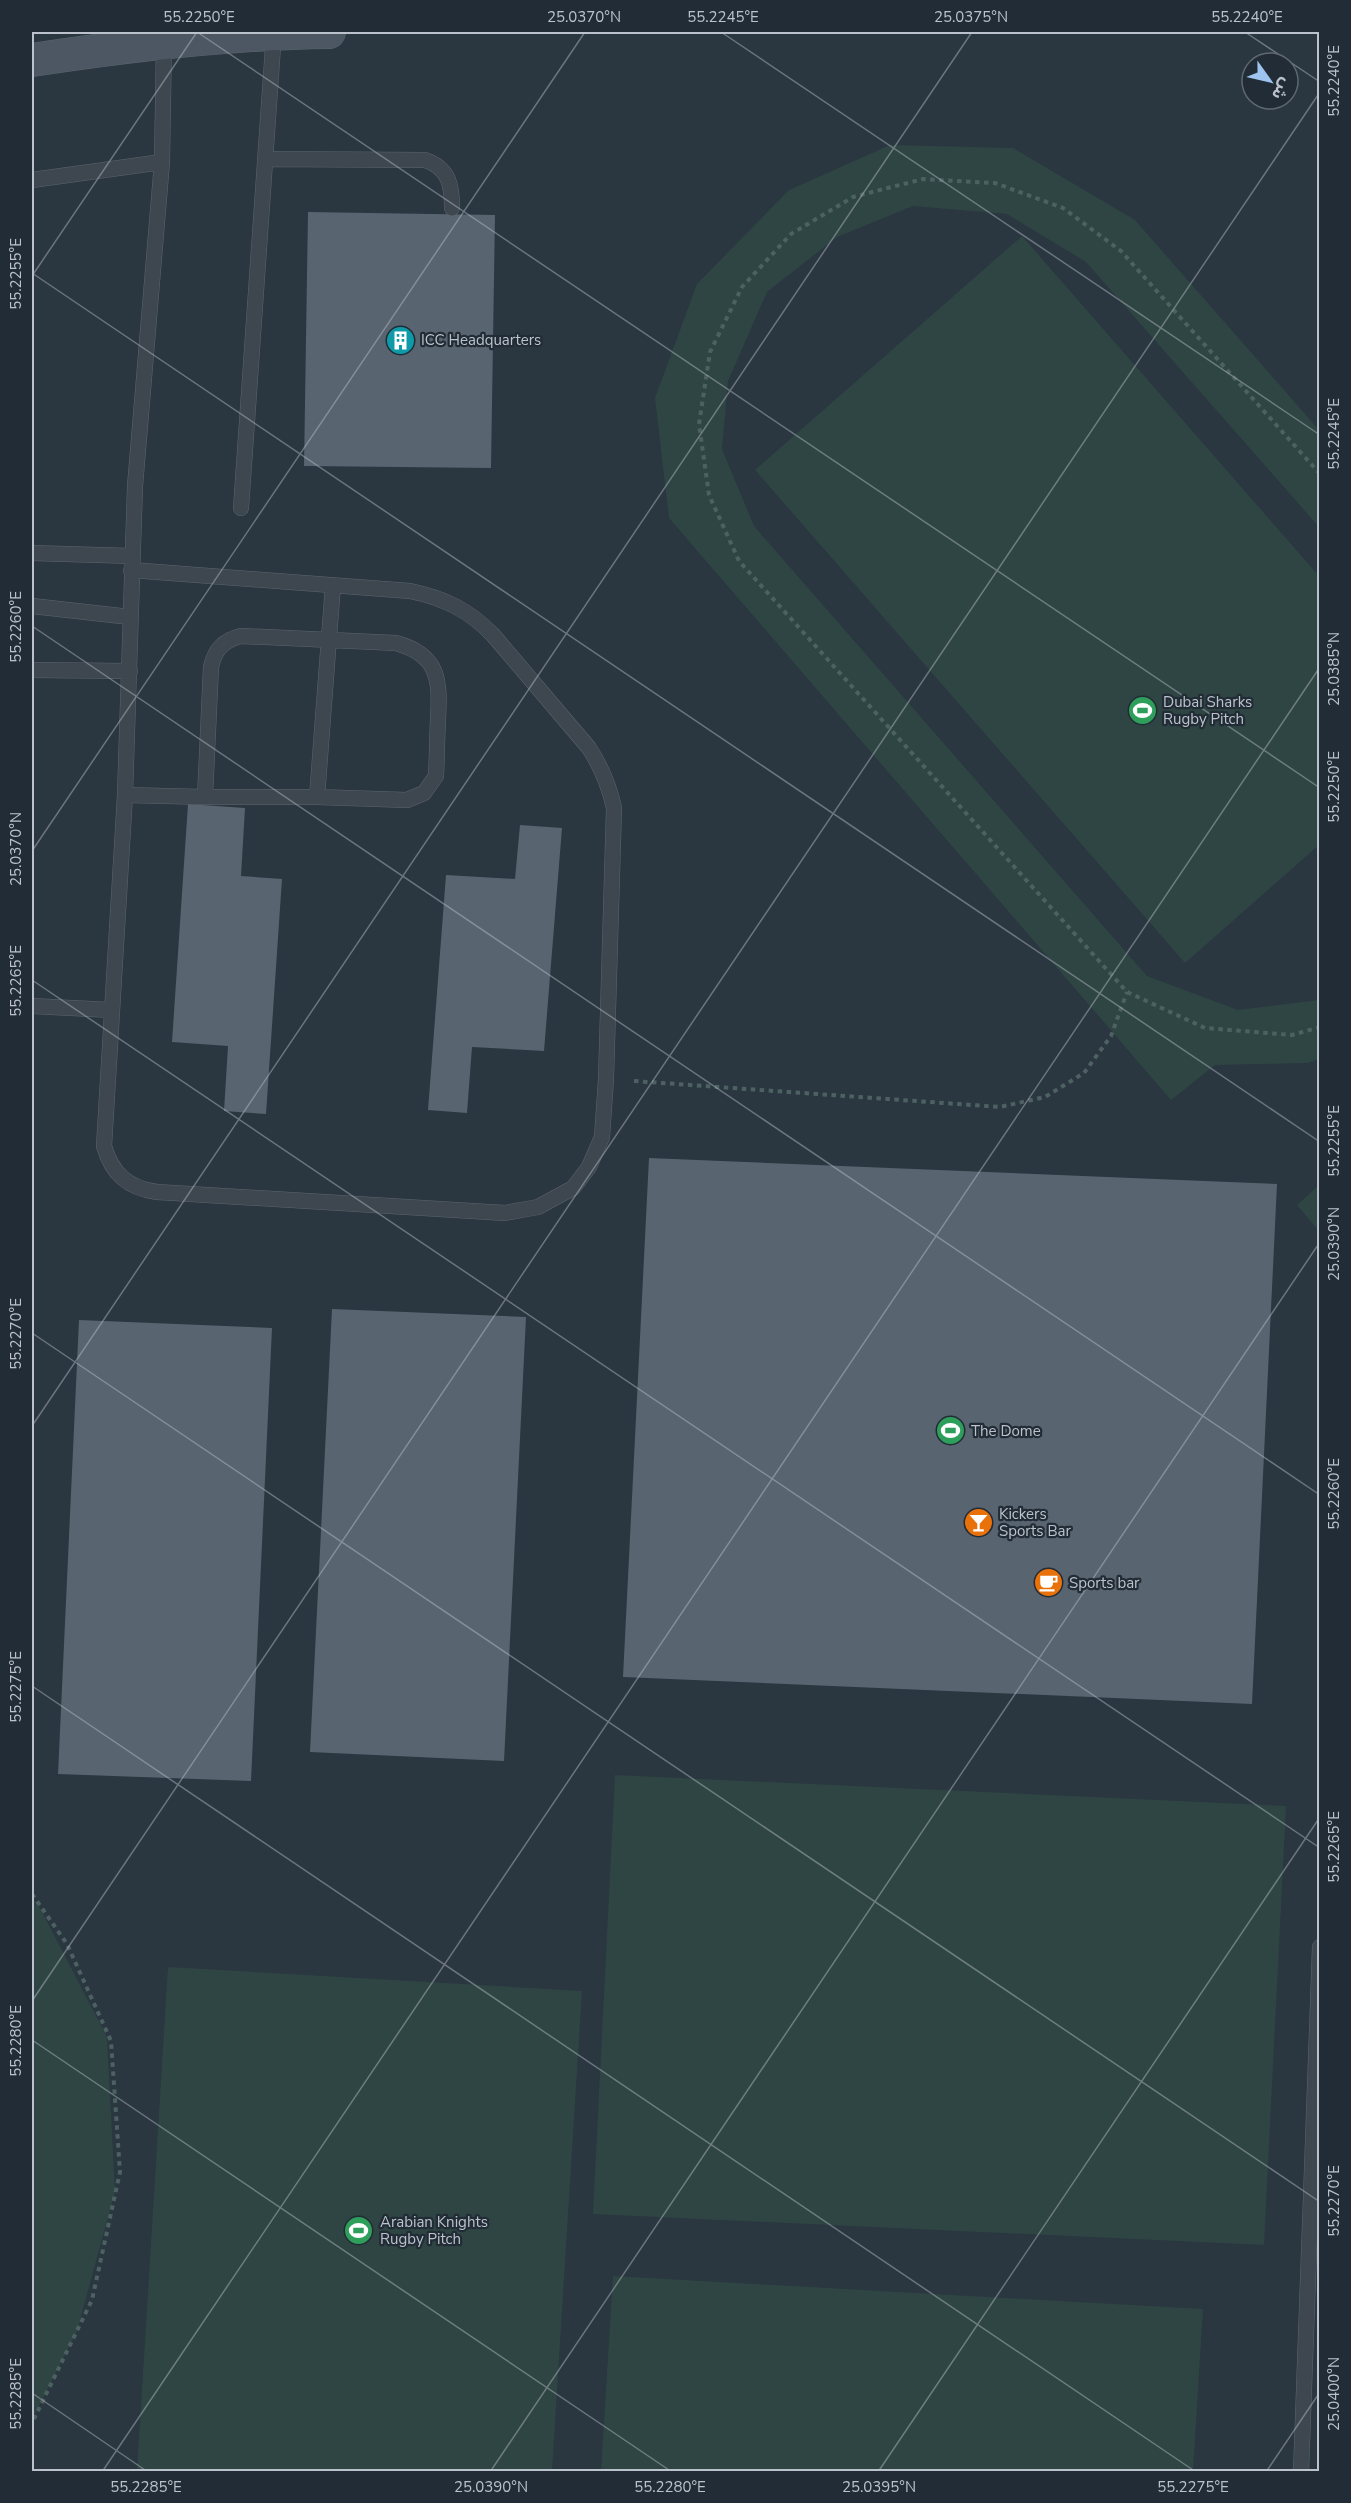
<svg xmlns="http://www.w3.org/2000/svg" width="1351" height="2503" viewBox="0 0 1351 2503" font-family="'Nunito Sans','Noto Sans Arabic',sans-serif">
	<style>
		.green { fill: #2f4543 }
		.building { fill: #586470 }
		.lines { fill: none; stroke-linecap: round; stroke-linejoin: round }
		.lane-casing { stroke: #5c656e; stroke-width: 16 }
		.secondary-casing { stroke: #5c656e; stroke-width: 34 }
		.path { stroke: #4e6162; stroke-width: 4; stroke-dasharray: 4.5 4.5; stroke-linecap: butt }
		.lane { stroke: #3e4750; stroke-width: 15 }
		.secondary { stroke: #4c5763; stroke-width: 33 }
		.ticks { fill: none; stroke: #bbc2cb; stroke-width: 1.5; stroke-opacity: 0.45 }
		.labels { text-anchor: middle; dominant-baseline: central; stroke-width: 4.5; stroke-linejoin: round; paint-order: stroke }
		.poi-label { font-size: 15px; fill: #bbc2cb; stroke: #222c36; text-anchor: start }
		.neatline { fill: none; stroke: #bbc2cb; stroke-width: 2 }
		.ticks-label { font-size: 15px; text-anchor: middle; fill: #bbc2cb }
	</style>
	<rect width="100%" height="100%" fill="#2a3640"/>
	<path class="green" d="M890,145L1013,148L1135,220L1319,430V527L1086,262L1007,214L913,206L837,237L767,292L728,381L722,449L754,526L1147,976L1238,1010L1319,1000V1059L1308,1063L1215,1065L1171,1100L669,518L655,398L697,284L789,190Z
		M1022,236L1319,576V845L1185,963L755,470Z
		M1319,1185V1231L1297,1205Z
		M615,1775L1286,1806L1264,2245L593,2214Z
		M32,1898L38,1904L107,2037L115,2192L77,2331L32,2420Z
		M168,1967L582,1991L552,2471H137Z
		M613,2276L1203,2309L1193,2471H601Z"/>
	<path class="building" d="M308,212L495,215L491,468L304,466Z
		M188,804L245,808L241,876L282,879L266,1114L224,1111L228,1046L172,1042Z
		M520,825L562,828L544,1051L472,1047L467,1113L428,1110L446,875L515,879Z
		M649,1158L1277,1184L1252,1704L623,1677Z
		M332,1309L526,1317L504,1761L310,1752Z
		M79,1320L272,1328L251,1781L58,1774Z"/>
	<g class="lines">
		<defs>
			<path id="lane" d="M265,159L425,160C449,168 452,185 452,208
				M32,180L162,162
				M241,508L274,32
				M32,553L132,556
				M131,570L410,591C444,598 469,610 493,635L589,748C602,768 609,785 614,808L606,1079L602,1137L589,1167L573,1188L538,1207L505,1213L157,1192C128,1188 112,1174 104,1146L125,795L135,486L162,162L164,42
				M32,606L130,617
				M241,636L396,643C440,655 440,681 438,720C437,739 437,757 436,776L424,793L407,800L317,797H205L211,667C215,649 224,640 241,636Z
				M32,670L130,671
				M125,795L205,797
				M317,797L333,585
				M32,1006L111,1010
				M1301,2472L1320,1947"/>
			<path id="secondary" d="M32,60C130,45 229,33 329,32"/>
		</defs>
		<use href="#lane" class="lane-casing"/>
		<use href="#secondary" class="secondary-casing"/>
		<path class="path" d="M1320,474L1121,251L1063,208L995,183L923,179L853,197L791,234L742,287L710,352L699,424L709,495L739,561L1127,992L1205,1028L1292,1035L1320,1027
			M634,1081L1000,1107L1045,1097L1084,1073L1111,1036L1127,992
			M32,1894L67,1944L111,2041L120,2172L92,2300L32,2423"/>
		<use href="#lane" class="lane"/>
		<use href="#secondary" class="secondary"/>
	</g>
	<path class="ticks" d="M197,32L1320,788M721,32L1320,435M1245,32L1320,82M32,273L1320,1142M32,276L197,32M32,626L1320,1495M32,851L585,32M32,980L1320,1848M32,1333L1320,2202M32,1426L972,32M32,1686L1196,2472M32,2001L1320,92M32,2040L672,2472M32,2393L148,2472M102,2472L1320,667M490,2472L1320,1242M878,2472L1320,1817M1266,2472L1320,2392"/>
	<defs>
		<symbol id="building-disc" viewBox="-11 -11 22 22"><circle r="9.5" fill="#0f9aa8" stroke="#222c36"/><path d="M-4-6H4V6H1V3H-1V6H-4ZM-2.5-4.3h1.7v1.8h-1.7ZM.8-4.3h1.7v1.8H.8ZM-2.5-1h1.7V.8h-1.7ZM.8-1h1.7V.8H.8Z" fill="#fff"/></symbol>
		<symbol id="stadium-disc" viewBox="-11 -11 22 22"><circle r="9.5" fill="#2e9e5b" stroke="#222c36"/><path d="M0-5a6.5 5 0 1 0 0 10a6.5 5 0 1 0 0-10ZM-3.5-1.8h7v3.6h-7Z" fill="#fff"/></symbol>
		<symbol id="bar-disc" viewBox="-11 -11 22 22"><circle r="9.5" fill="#e8710a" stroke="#222c36"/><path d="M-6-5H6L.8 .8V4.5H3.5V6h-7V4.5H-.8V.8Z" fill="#fff"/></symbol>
		<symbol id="cafe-disc" viewBox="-11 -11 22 22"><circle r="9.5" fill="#e8710a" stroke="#222c36"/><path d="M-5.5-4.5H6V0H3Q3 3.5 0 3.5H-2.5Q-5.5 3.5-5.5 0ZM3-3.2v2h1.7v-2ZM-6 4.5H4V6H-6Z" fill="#fff"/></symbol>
	</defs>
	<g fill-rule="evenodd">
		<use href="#building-disc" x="384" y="324" width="33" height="33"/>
		<use href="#stadium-disc" x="1126" y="694" width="33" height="33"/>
		<use href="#stadium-disc" x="934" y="1414" width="33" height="33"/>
		<use href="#bar-disc" x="962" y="1506" width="33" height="33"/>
		<use href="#cafe-disc" x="1032" y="1566" width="33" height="33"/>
		<use href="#stadium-disc" x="342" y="2214" width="33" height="33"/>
	</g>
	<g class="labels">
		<g class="poi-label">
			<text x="421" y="340">ICC Headquarters</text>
			<text x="1163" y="702">Dubai Sharks<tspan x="1163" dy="17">Rugby Pitch</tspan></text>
			<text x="971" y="1431">The Dome</text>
			<text x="999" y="1514">Kickers<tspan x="999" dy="17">Sports Bar</tspan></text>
			<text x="1069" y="1583">Sports bar</text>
			<text x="380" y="2222">Arabian Knights<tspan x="380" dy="17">Rugby Pitch</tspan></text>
		</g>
	</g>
	<rect width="1351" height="2503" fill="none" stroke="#222c36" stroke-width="66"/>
	<g transform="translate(1270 81) rotate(124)"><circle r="28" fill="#222c36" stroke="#5f6872" stroke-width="1.5"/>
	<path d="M0-4.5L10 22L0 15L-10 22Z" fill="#9cc4ee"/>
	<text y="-9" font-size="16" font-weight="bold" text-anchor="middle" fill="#bbc2cb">ش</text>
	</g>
	<rect x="33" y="33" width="1285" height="2437" class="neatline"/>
	<g class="ticks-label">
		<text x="199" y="22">55.2250°E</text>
		<text x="584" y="22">25.0370°N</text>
		<text x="723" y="22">55.2245°E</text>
		<text x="971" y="22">25.0375°N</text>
		<text x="1247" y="22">55.2240°E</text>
		<text transform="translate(1334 81) rotate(-90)" y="5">55.2240°E</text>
		<text transform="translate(16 274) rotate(-90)" y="5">55.2255°E</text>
		<text transform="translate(1334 434) rotate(-90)" y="5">55.2245°E</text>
		<text transform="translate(16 627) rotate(-90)" y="5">55.2260°E</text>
		<text transform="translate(1334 669) rotate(-90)" y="5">25.0385°N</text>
		<text transform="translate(1334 787) rotate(-90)" y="5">55.2250°E</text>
		<text transform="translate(16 849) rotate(-90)" y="5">25.0370°N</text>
		<text transform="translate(16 981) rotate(-90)" y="5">55.2265°E</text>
		<text transform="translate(1334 1141) rotate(-90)" y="5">55.2255°E</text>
		<text transform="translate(1334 1244) rotate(-90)" y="5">25.0390°N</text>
		<text transform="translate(16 1334) rotate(-90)" y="5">55.2270°E</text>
		<text transform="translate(1334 1494) rotate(-90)" y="5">55.2260°E</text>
		<text transform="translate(16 1687) rotate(-90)" y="5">55.2275°E</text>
		<text transform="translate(1334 1847) rotate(-90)" y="5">55.2265°E</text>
		<text transform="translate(16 2041) rotate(-90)" y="5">55.2280°E</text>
		<text transform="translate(1334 2201) rotate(-90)" y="5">55.2270°E</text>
		<text transform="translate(1334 2394) rotate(-90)" y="5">25.0400°N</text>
		<text transform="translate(16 2394) rotate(-90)" y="5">55.2285°E</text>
		<text x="146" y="2492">55.2285°E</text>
		<text x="491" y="2492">25.0390°N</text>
		<text x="670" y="2492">55.2280°E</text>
		<text x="879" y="2492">25.0395°N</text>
		<text x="1193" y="2492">55.2275°E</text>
	</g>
</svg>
